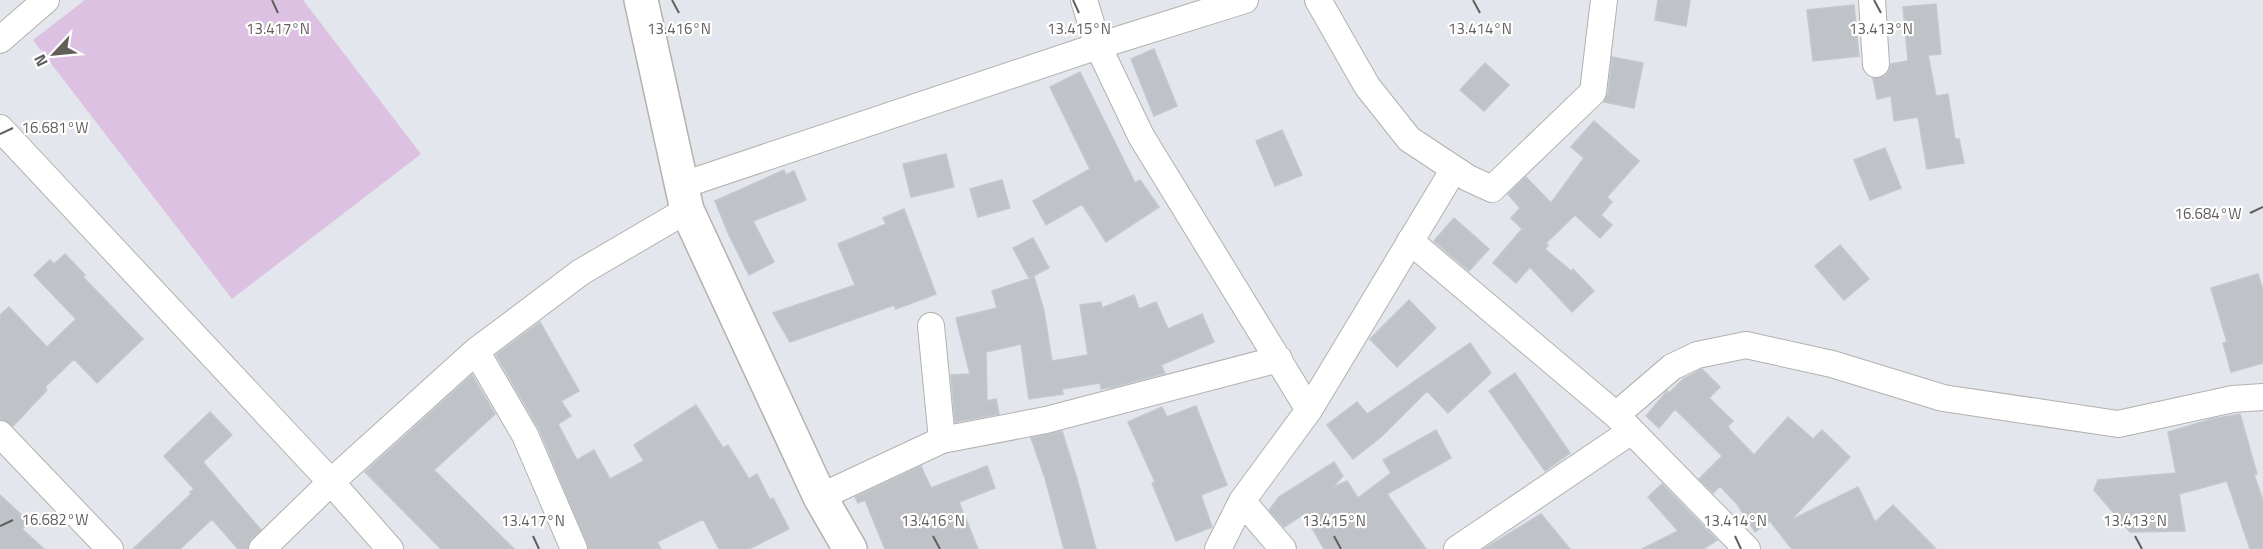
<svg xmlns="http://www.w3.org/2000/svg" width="2263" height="549" viewBox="0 0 2263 549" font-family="'Titillium Web',sans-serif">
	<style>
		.green { fill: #ddc1e2 }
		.building { fill: #bfc3c8; stroke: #c1c8d1; stroke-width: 1.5 }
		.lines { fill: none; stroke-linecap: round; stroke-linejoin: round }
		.street-casing { stroke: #b4b1ae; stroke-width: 28 }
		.secondary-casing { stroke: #b5b1ad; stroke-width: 36 }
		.street { stroke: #fff; stroke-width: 26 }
		.secondary { stroke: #fff; stroke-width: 33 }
		.ticks { fill: none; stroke: #625e5b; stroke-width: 2 }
		.ticks-label { font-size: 15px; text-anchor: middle; fill: #625e5b; stroke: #fff; stroke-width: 4.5; stroke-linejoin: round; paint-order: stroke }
	</style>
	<rect width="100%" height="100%" fill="#e3e6ec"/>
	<path class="green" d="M85,0H303L421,154L232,299L33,40Z"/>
	<path class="building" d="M1658,0H1690L1686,26L1655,20Z
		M1936,4L1941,54L1928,55L1936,96L1948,94L1955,139H1959L1964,163L1927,169L1918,117L1894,121L1891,96L1877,99L1873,78L1885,76L1889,71L1891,64L1908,61L1903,7Z
		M1854,5L1859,56L1813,61L1807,10Z
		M1154,49L1177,106L1154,116L1131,59Z
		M1612,57L1643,63L1634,108L1604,102L1608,94Z
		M1485,63L1509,85L1484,111L1460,90Z
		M1080,72L1135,183L1140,180L1159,207L1106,242L1082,204L1046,225L1033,201L1090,169L1050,87Z
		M1594,121L1639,161L1607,197L1612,202L1601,215L1612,225L1600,238L1575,215L1546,243L1548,245L1545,249L1571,271L1573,269L1594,291L1572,312L1530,267L1516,283L1493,263L1522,229L1511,218L1520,208L1508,194L1526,177L1551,203L1584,158L1571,147Z
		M1282,130L1302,175L1275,186L1256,141Z
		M1885,148L1901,188L1870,200L1854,160Z
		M946,154L954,187L911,197L903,164Z
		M784,170L786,175L794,171L806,200L753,221L774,262L749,275L729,235L715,201Z
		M1002,180L1010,208L978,217L970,189Z
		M904,209L936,294L896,309L894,305L790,342L773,313L855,285L838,244L886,224L883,218Z
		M1454,218L1489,249L1469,271L1434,241Z
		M1033,238L1049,268L1029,278L1013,248Z
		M1840,245L1869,279L1844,300L1815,266Z
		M65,254L85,275L83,277L143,339L97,383L74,359L45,387L47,390L13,426L0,419V315L9,307L47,347L76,319L34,275L50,260L54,264Z
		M2258,274L2263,290V363L2231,372L2223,343L2227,342L2211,288Z
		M1034,277L1044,311L1052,361L1088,355L1080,305L1101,302L1102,308L1134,295L1139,309L1156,302L1168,329L1202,314L1214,342L1161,365L1165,373L1113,387L1101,389L1100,383L1062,389L1063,394L1029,399L1021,344L986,352L987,401L996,399L999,414L955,422L951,375L970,374L956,318L997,308L992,291Z
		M1409,300L1436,328L1397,367L1370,339Z
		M540,322L579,391L561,401L571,416L558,424L577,460L594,450L610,479L644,461L634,445L696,405L723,448L728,445L749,479L757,474L770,500L773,498L789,529L749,549H719L703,519L657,542L661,549H589L539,429L496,355Z
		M1470,343L1491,373L1448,413L1427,391L1381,437L1353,459L1327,425L1357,402L1367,414Z
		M1702,369L1720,387L1709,398L1733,421L1728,426L1730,430L1754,455L1788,417L1813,439L1822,430L1850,457L1791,520L1858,487L1875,522L1893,505L1936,549H1792L1770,521L1755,532L1737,504L1720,486L1713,493L1699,479L1722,456L1675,409L1659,428L1646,416L1667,391L1669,393L1683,379Z
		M1515,373L1570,453L1545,471L1489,391Z
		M472,375L495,414L434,470L514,549H441L365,472Z
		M1196,406L1227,485L1201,495L1212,527L1176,541L1152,483L1155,482L1128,422L1162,407L1167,417Z
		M210,412L232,435L203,462L261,530L251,539L247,549H238L212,519L180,549H133L191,494L190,492L194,489L164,456Z
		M2240,414L2257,474L2254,475L2263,500V549H2250L2227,481L2179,494L2185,531L2130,532L2094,490L2098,480L2176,473L2168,432L2212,419Z
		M1436,430L1451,458L1387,494L1426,549H1324L1304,514L1284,527L1269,510L1279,497L1334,462L1343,476L1332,488L1347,481L1358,498L1391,473L1383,460Z
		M1062,431L1077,479L1096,549H1064L1045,478L1031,438Z
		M921,466L931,488L987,466L995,488L959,502L978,549H885L865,500L858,503L855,497Z
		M1662,484L1717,540L1703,549H1642L1678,531L1648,497Z
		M0,495L29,522L22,529L44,549H0Z
		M1541,514L1570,549H1484Z"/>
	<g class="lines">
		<defs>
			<path id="street" d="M1084,0L1098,46L1141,136L1309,410
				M1318,0L1367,86L1409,139L1468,178L1492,189L1593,92L1604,0
				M1872,0L1876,64
				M0,40L46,0
				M0,128L331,482L390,549
				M680,186L1098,46L1245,0
				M1410,241L1616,415L1747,549
				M931,326L942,440
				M476,351L525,435L574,549
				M1616,415L1672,367L1697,355L1746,345L1832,364L1943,398L2118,424L2233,399L2263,397
				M0,434L110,549
				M820,497L942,440L1046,420L1279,359
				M1242,501L1283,549
				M262,549L331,482L476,351L581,272L687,210
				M1218,549L1242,501L1309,410L1454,169
				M1457,549L1630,432"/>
			<path id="secondary" d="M641,0L687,210L820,497L850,549"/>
		</defs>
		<use href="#street" class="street-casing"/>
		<use href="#secondary" class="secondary-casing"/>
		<use href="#street" class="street"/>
		<use href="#secondary" class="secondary"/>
	</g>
	<path class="ticks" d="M272,0L278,13M672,0L679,13M1073,0L1079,13M1473,0L1480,13M1874,0L1881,13M0,134L13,128M2250,213L2263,207M0,526L13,520M533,536L539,549M933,536L940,549M1334,536L1341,549M1735,536L1741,549M2135,536L2142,549"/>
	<g class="ticks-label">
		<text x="278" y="34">13.417°N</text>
		<text x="679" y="34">13.416°N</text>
		<text x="1079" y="34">13.415°N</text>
		<text x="1480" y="34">13.414°N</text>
		<text x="1881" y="34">13.413°N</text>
		<text x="55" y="133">16.681°W</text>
		<text x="2208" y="219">16.684°W</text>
		<text x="55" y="525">16.682°W</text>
		<text x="533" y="526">13.417°N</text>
		<text x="933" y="526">13.416°N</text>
		<text x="1334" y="526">13.415°N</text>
		<text x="1735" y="526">13.414°N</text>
		<text x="2135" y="526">13.413°N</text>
	</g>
	<g transform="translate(54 54) rotate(244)" stroke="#ffffff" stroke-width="4.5" paint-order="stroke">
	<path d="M0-4.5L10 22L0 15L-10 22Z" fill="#625e5b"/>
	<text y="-9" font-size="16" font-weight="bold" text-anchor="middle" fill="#625e5b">N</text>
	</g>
</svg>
